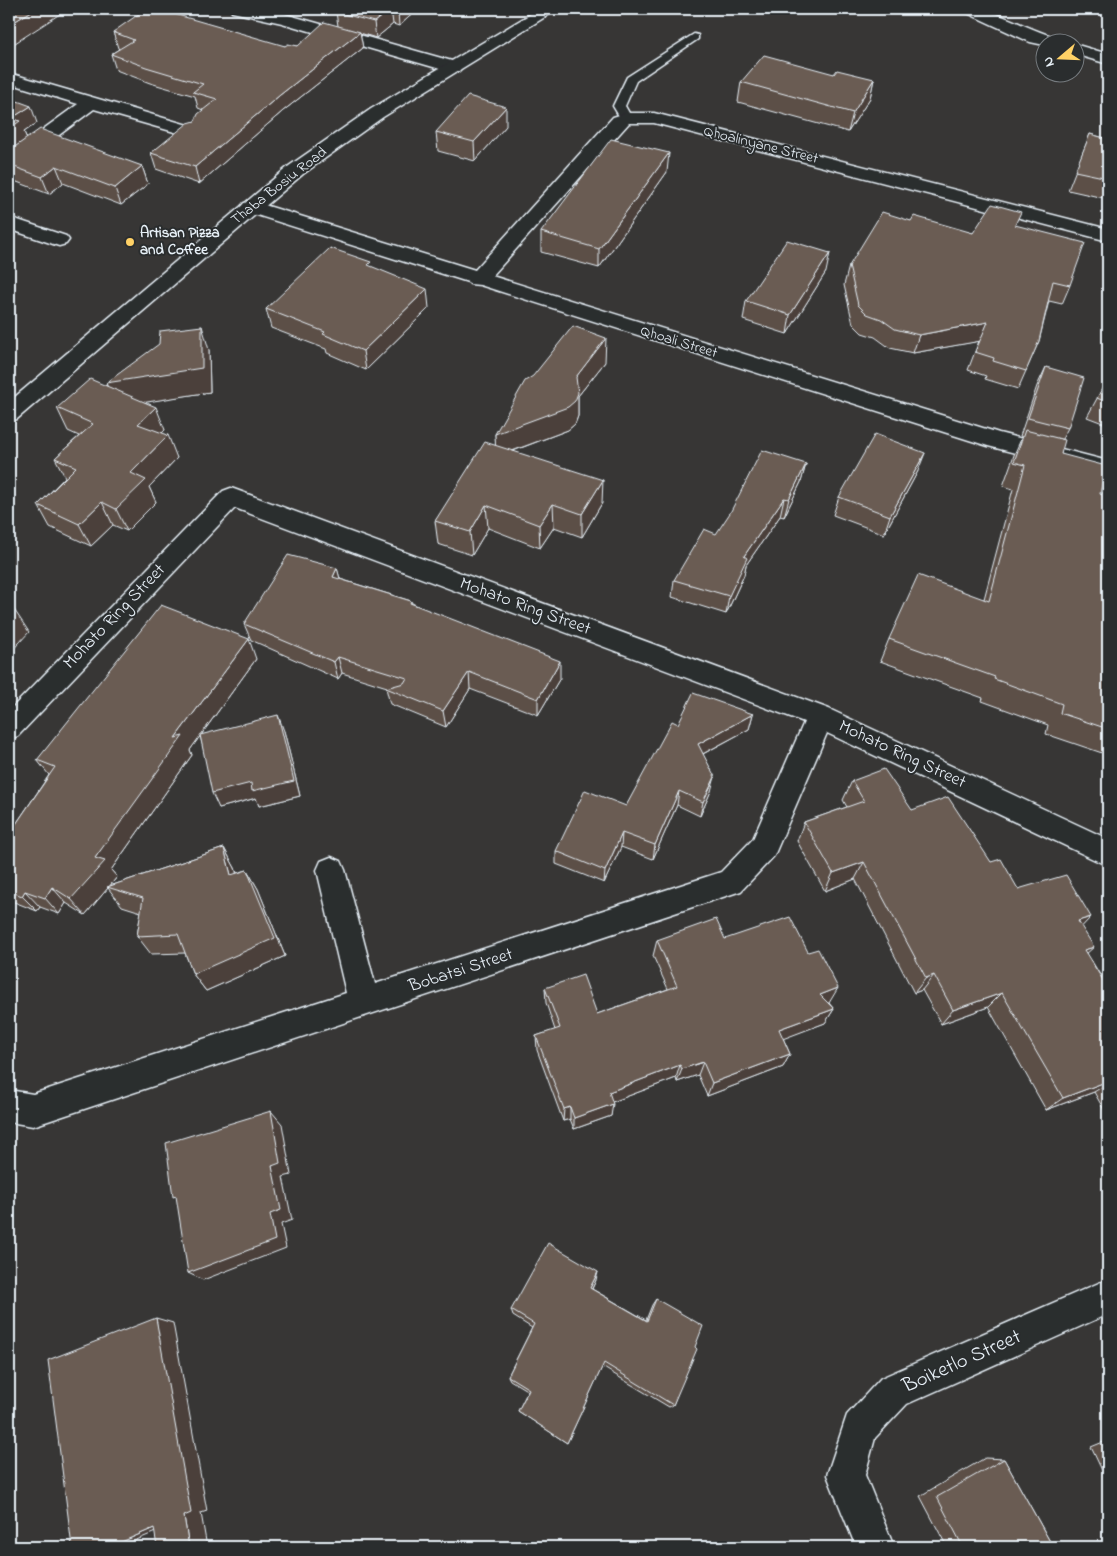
<svg xmlns="http://www.w3.org/2000/svg" width="1117" height="1556" viewBox="0 0 1117 1556" font-family="'Indie Flower',sans-serif">
	<style>
		.lines { fill: none; stroke-linecap: round; stroke-linejoin: round }
		.service-casing { stroke: #e8f1f8; stroke-width: 3 }
		.minor-casing { stroke: #e8f1f8; stroke-width: 3 }
		.tertiary-casing { stroke: #e8f1f8; stroke-width: 3 }
		.service { fill: #2a2d2e; fill-rule: evenodd }
		.minor { fill: #2a2d2e; fill-rule: evenodd }
		.tertiary { fill: #2a2d2e; fill-rule: evenodd }
		.wall { fill: #5c4f47; stroke: #e8f1f8 }
		.shaded-wall { fill: #4b403a; stroke: #e8f1f8 }
		.building { fill: #6b5c53; stroke: #e8f1f8 }
		.poi-dot { fill: #ffd166; stroke: #2a2d2e; stroke-width: 2 }
		.labels { text-anchor: middle; dominant-baseline: central; stroke-width: 4; stroke-linejoin: round; paint-order: stroke }
		.far-street-label { font-size: 15px; fill: #e8f1f8; stroke: #2a2d2e }
		.far-poi-label { font-size: 15px; font-weight: bold; fill: #e8f1f8; stroke: #2a2d2e; text-anchor: start }
		.street-label { font-size: 18px; fill: #e8f1f8; stroke: #2a2d2e }
		.near-street-label { font-size: 21px; fill: #e8f1f8; stroke: #2a2d2e }
	</style>
	<rect width="100%" height="100%" fill="#373635"/>
	<filter id="ink" filterUnits="userSpaceOnUse"><feTurbulence type="fractalNoise" baseFrequency=".02" numOctaves="2"/><feDisplacementMap in="SourceGraphic" scale="10" xChannelSelector="R" yChannelSelector="G"/><feConvolveMatrix kernelMatrix="1 2 1 2 8 2 1 2 1" color-interpolation-filters="sRGB"/></filter>
	<g filter="url(#ink)">
		<g class="lines">
			<defs>
				<path id="service" d="M694,34L698,35V39L636,81L625,106L632,118L630,121H622L613,106L627,77Z"/>
				<path id="minor" d="M230,9H260L285,14L459,63L462,67L459,71H447L282,23L232,12Z
					M963,9C997,7 1026,30 1059,38L1061,42H1044V45L1030,42L965,12Z
					M1074,44L1108,54V64L1074,54Z
					M9,73L198,128L201,132L198,136L192,137L94,109L16,167L9,168V154L78,104L9,83Z
					M626,113H654L1108,229V241L654,123H629L492,276L999,433L1108,461V477L988,446L480,285L470,284L468,282L244,211L241,207L244,203H258L475,270L613,117Z
					M9,217L66,236L69,240L66,244L59,246L9,229Z
					M231,488L829,709L1108,839V866L827,733L774,856L741,891L33,1126L9,1122V1090L33,1094L346,993L317,870L321,861L331,857L341,861L345,870L375,984L721,872L753,839L804,722L235,508L18,736L9,739V711L223,491Z
					M1108,1279V1314L907,1404L875,1438L865,1475L894,1547H856L827,1475L847,1415L881,1378Z"/>
				<path id="tertiary" d="M539,9H558L383,117L303,174L17,419L9,422V402L289,166L371,109Z"/>
			</defs>
			<use href="#service" class="service-casing"/>
			<use href="#minor" class="minor-casing"/>
			<use href="#tertiary" class="tertiary-casing"/>
			<use href="#service" class="service"/>
			<use href="#minor" class="minor"/>
			<use href="#tertiary" class="tertiary"/>
		</g>
		<path class="wall" d="M333,9H418L399,26L393,24L376,38L360,33L363,48L283,111L199,184L156,169L151,153L195,121L203,110L198,108L195,96L150,83L116,70L111,54L119,49L118,48L113,32L285,46H298L338,26L336,12L337,10Z
			M834,74L874,79L870,98L848,132L738,102L741,82Z
			M9,98L37,123L24,132L27,139L142,166L148,184L121,205L63,183L49,194L9,179Z
			M506,126L475,161L438,151L436,132Z
			M1090,134L1108,139V199L1068,190Z
			M667,172L599,268L541,252V232Z
			M911,221L973,233L1016,225L1070,285L1062,304L1049,301L1039,341L1018,389L985,379L986,376L968,370L979,341L913,353L890,348L875,337L862,333L853,324L844,285L849,266Z
			M372,267L429,308L366,370L327,353L326,349L271,328L266,309Z
			M826,272L787,334L743,320L746,301Z
			M209,350L210,392L144,402L165,430L162,433L177,458L149,487L156,502L127,531L113,525L91,546L50,527L38,505L65,477L55,458L79,436L68,431L57,408L107,387L106,383Z
			M605,362L578,396V416L575,424L568,430L513,451L602,503L582,537L554,527L540,548L488,528L472,555L438,544L435,521L496,445L495,434Z
			M1046,367L1068,428L1062,439L1061,454L1100,494L1108,497V755L1046,734L1048,725L982,701L983,698L880,661L889,639L984,599L1013,489L1003,486L1014,455L1022,437L1020,436L1037,386Z
			M1108,378V425L1087,417Z
			M806,464L801,482L784,517L780,516L746,565L744,575L726,614L672,597L674,580L716,534Z
			M918,471L884,534L833,515L839,497Z
			M337,568L340,579L411,601L412,603L560,678L538,715L470,689L446,727L390,704L386,688L387,687L342,673L338,679L251,640L244,624Z
			M256,659L201,735L284,731L300,796L259,806L256,798L219,808L200,736L190,750L192,755L111,870L117,877L110,886L224,848L235,868L237,873L247,870L258,889L285,956L206,991L193,974L185,953L151,954L137,936L141,912L122,906L108,888L85,915L66,903L59,914L40,907L37,911L9,900V819L16,824L49,775L37,760Z
			M753,714L749,729L703,754L711,791L700,816L677,805L653,859L621,847L604,883L556,864V851L626,806L678,724Z
			M852,781L912,810L991,862L1018,889L1091,917L1081,927L1087,953L1108,988V1117L1094,1092L1046,1110L988,1007L941,1024L922,990L914,993L855,879L825,891L797,841L804,822L847,807L843,800Z
			M725,939L829,1003L834,1009L825,1023L783,1038L790,1054L783,1067L707,1096L698,1075L677,1082L676,1078L612,1102L611,1116L574,1129L570,1119L563,1121L537,1050L536,1036L555,1030L546,1003L545,988L597,1014L668,989L653,956L657,940Z
			M596,1280L592,1289L646,1320L652,1305L656,1299L695,1347L673,1405L669,1407L602,1367L567,1443L518,1411L528,1391L510,1380L508,1376L532,1328L513,1316L511,1310Z
			M1108,1440V1483L1091,1447Z
			M985,1458L1004,1459L1053,1547H947L920,1496Z"/>
		<path class="shaded-wall" d="M35,9H66V10L9,47V25Z
			M391,9L393,24L376,38L374,22Z
			M400,9H418L399,26L398,11Z
			M360,32L363,48L283,111L199,184L195,167L280,95Z
			M874,79L870,98L848,132L853,113Z
			M31,106L37,123L24,132L27,139L9,152V129L12,118Z
			M506,107V126L475,161L474,142Z
			M669,153L667,172L599,268V249Z
			M56,166L63,183L49,194L42,177Z
			M142,166L148,184L121,205L115,188Z
			M830,253L826,272L787,334L790,315Z
			M427,289L429,308L366,370L363,351Z
			M988,322L981,341L913,353L919,335Z
			M202,326L209,350L210,392L116,407L106,383Z
			M606,338L605,362L578,396V416L575,424L568,430L496,457L495,434L576,377Z
			M156,407L165,430L148,447L138,424Z
			M168,435L177,458L149,487L156,502L127,531L116,509L131,473Z
			M925,453L918,471L884,534L890,516Z
			M806,464L801,482L784,517L789,499Z
			M603,480L602,503L582,537V514Z
			M784,498L780,516L746,565L744,575L726,614L729,596L744,556Z
			M102,502L113,525L91,546L79,524Z
			M553,504L554,527L540,548L539,525Z
			M486,505L488,528L472,555L470,532Z
			M337,568L342,586L333,577Z
			M13,608L29,632L9,654V612Z
			M249,639L256,659L190,750L192,755L111,870L117,877L108,888L107,887L108,888L85,915L71,899L95,858L175,738Z
			M338,657L342,673L338,679L334,662Z
			M560,661V678L538,715V699Z
			M469,672L470,689L446,727L443,711Z
			M753,714L749,729L695,758L698,744Z
			M278,715L284,731L300,796L259,806L256,798L219,808L212,793Z
			M715,777L711,791L700,816L703,802Z
			M679,791L677,805L653,859L655,845Z
			M622,833L621,847L604,883L605,871Z
			M224,848L235,868L242,894L231,875Z
			M864,862L855,879L825,891L833,873Z
			M247,870L258,889L285,956L206,991L193,974Z
			M52,887L66,903L59,914L45,898Z
			M25,891L40,907L37,911L22,896Z
			M1091,917L1075,934L1078,921Z
			M1094,947L1077,962L1084,950Z
			M934,975L922,990L914,993L926,978Z
			M838,988L829,1003L811,1010L820,995Z
			M1002,993L988,1007L941,1024L953,1010Z
			M834,1009L825,1023L772,1043L779,1029Z
			M790,1054L783,1067L707,1096L712,1083Z
			M703,1062L698,1075L677,1082L682,1069Z
			M680,1065L676,1078L607,1104L609,1092Z
			M1108,1081V1083L1094,1092L1046,1110L1063,1098Z
			M613,1104L611,1116L574,1129V1118Z
			M570,1107V1119L563,1121L564,1109Z
			M271,1111L282,1124L291,1175L283,1177L292,1220L281,1224L286,1248L203,1280L188,1273L270,1214L272,1166Z
			M598,1272L596,1280L589,1295L590,1288Z
			M156,1318L173,1323L207,1511L201,1513L207,1547H189L184,1516Z
			M172,1525L120,1547H110L154,1528Z"/>
		<path class="building" d="M9,9H35L9,25Z
			M146,9H157L285,46L288,44L298,46L324,22L360,32L280,95L195,167L151,153L188,123L195,121L198,114L217,99L193,92L203,84L146,67L111,54L134,40L113,32Z
			M339,9H400L398,11L391,9L374,22L336,12Z
			M764,55L834,74L837,70L874,79L853,113L741,82Z
			M468,96L506,107L474,142L436,132Z
			M9,98L31,106L12,118L20,121L9,129Z
			M40,129L142,166L115,188L56,166L42,177L9,165V151Z
			M1090,134L1108,139V178L1075,171Z
			M611,139L669,153L599,249L541,232Z
			M992,204L1021,212L1015,225L1085,243L1070,285L1053,281L1039,341L1026,371L993,361L994,358L975,352L988,322L919,335L895,329L881,319L867,314L858,305L849,266L882,212L911,221L914,216L973,233Z
			M787,240L830,253L790,315L746,301Z
			M330,248L371,262L368,265L427,289L363,351L323,334L325,332L266,309Z
			M202,326V368L106,383L159,344L160,331Z
			M573,326L606,338L576,377L578,393L575,401L568,407L495,434L525,381L533,376Z
			M1046,367L1084,378L1068,428L1028,418Z
			M1108,378V403L1097,398Z
			M90,379L156,407L138,424L168,435L131,473L146,480L116,509L102,502L79,524L38,505L76,467L55,458L93,424L57,408Z
			M1025,430L1065,440L1061,454L1106,466L1100,494L1108,497V729L1060,713L1062,704L994,679L995,677L889,639L918,575L989,601L1025,465L1014,462Z
			M875,434L925,453L890,516L839,497Z
			M485,442L603,480L582,514L553,504L539,525L486,505L470,532L435,521Z
			M762,450L806,464L789,499L784,498L744,556L747,558L729,596L674,580L704,529L716,534L730,513Z
			M288,555L337,568L333,577L411,601L410,603L560,661L538,699L469,672L443,711L386,688L404,683L407,678L338,657L334,662L244,624Z
			M161,605L249,639L175,738L183,736L95,858L105,861L71,899L52,887L45,898L25,891L22,896L9,891V819L16,824L55,767L37,760Z
			M9,606L13,608L9,612Z
			M693,693L753,714L698,744L715,777L703,802L679,791L655,845L622,833L605,871L556,851L585,790L626,806L672,721L678,724Z
			M278,715L294,781L252,791L251,783L212,793L200,735Z
			M884,769L912,810L948,797L991,862L1001,859L1018,889L1066,875L1091,917L1078,921L1094,947L1084,950L1108,988V1081L1063,1098L1002,993L953,1010L934,975L926,978L864,862L833,873L804,822L864,801L852,781Z
			M224,848L231,875L247,870L275,938L193,974L178,934L137,936L143,898L107,887Z
			M790,917L808,952L818,949L838,988L820,995L834,1009L779,1029L790,1054L712,1083L703,1062L682,1069L680,1065L609,1092L613,1104L574,1118L570,1107L564,1109L536,1036L560,1028L545,988L583,975L597,1014L677,986L657,940L716,919L725,939Z
			M271,1111L280,1163L272,1166L281,1210L270,1214L275,1240L188,1273L176,1196L173,1197L166,1143Z
			M548,1243L598,1272L590,1288L647,1321L656,1299L703,1326L695,1347L697,1349L673,1405L604,1363L567,1443L518,1411L529,1389L508,1376L534,1324L511,1310Z
			M156,1318L191,1513L184,1516L189,1547H157L154,1528L110,1547H72L48,1360Z
			M1004,1459L1053,1547H963L937,1497Z"/>
	</g>
	<circle class="poi-dot" cx="130" cy="242" r="5"/>
	<g class="labels">
		<g class="far-street-label">
			<text transform="translate(761 145) rotate(14)">Qhoalinyane Street</text>
			<text transform="translate(279 186) rotate(-38)">Thaba Bosiu Road</text>
			<text transform="translate(679 342) rotate(17)">Qhoali Street</text>
		</g>
		<g class="far-poi-label">
			<text x="140" y="233">Artisan Pizza<tspan x="140" dy="17">and Coffee</tspan></text>
		</g>
		<g class="street-label">
			<text transform="translate(525 607) rotate(20)">Mohato Ring Street</text>
			<text transform="translate(115 617) rotate(-46)">Mohato Ring Street</text>
			<text transform="translate(902 755) rotate(25)">Mohato Ring Street</text>
			<text transform="translate(461 971) rotate(-18)">Bobatsi Street</text>
		</g>
		<g class="near-street-label">
			<text transform="translate(962 1362) rotate(-24)">Boiketlo Street</text>
		</g>
	</g>
	<rect width="1117" height="1556" fill="none" stroke="#2a2d2e" stroke-width="30"/>
	<rect x="15" y="15" width="1087" height="1526" fill="none" stroke="#e8f1f8" stroke-width="2" filter="url(#ink)"/>
	<g transform="translate(1060 58) rotate(251)"><circle r="24" fill="#2a2d2e" stroke="#767b7f"/>
	<path d="M0-4L9 19L0 12L-9 19Z" fill="#ffd166"/>
	<text y="-8" font-size="14" font-weight="bold" text-anchor="middle" fill="#e8f1f8">N</text>
	</g>
</svg>
